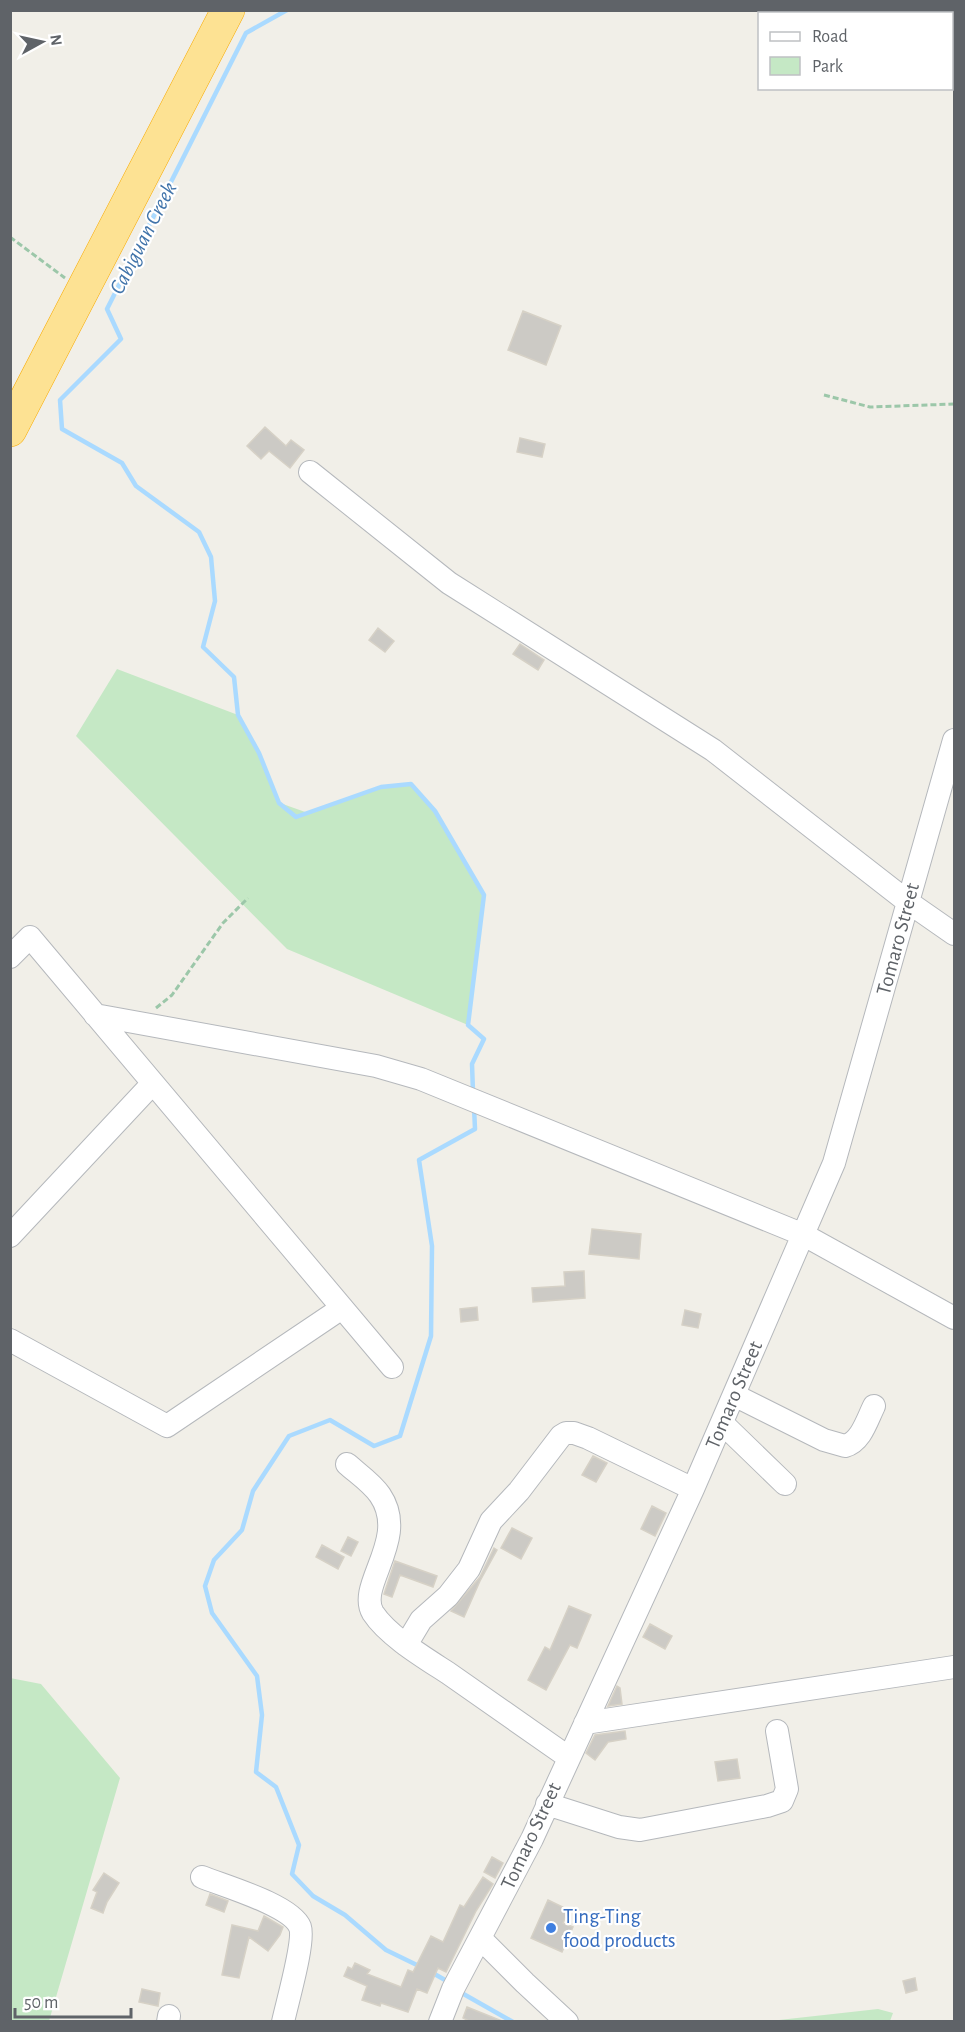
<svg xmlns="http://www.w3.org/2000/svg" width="965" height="2032" viewBox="0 0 965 2032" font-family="'Alegreya Sans',sans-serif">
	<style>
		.green { fill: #c5e8c5 }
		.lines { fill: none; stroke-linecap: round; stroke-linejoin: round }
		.stream { stroke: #aadaff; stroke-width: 4.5 }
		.building { fill: #cccac5; stroke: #d6d1c6; stroke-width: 1.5 }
		.minor-casing { stroke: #b5b8bc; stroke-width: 24 }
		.highway-casing { stroke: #f9ab00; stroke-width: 34 }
		.path { stroke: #9cc7a9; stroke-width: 3; stroke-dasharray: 6 3; stroke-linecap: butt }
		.minor { stroke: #fff; stroke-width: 22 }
		.highway { stroke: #fde293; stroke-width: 33 }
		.shop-dot { fill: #3f7fe0; stroke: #fff; stroke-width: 2 }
		.labels { text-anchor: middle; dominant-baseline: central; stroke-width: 4.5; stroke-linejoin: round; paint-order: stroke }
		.street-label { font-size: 21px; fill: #5f6368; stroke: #fff }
		.shop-label { font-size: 21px; fill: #366cbe; stroke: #fff; text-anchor: start }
		.water-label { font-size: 22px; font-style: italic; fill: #4174aa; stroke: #fff }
	</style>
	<rect width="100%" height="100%" fill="#f1efe8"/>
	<path class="green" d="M117,669L238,715L259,753L280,803L308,813L381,787L411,784L435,811L484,895L468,1025L287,949L76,736Z
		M10,1678L41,1684L120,1778L49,2021H11Z
		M878,2009L893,2013L890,2021H770Z"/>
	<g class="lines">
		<path class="stream" d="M287,10L246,33L107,309L121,339L60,400L62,429L122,463L136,486L199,532L211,557L215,601L203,647L234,677L238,715L259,753L279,803L296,817L381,787L411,784L435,811L484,895L468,1025L484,1039L472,1064L473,1092
			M421,1967L386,1950L345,1915L313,1896L292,1874L299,1845L276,1787L256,1772L262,1715L257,1676L212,1613L205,1586L214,1560L242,1530L253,1491L289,1436L330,1420L374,1446L400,1436L431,1336L432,1246L419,1160L475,1129L474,1107
			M431,1972L445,1980L449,1984
			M460,1992L513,2022"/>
	</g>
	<path class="building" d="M523,311L561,326L546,365L508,350Z
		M265,427L286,446L291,440L304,450L290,468L269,451L261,459L247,446Z
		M520,438L545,444L542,457L517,452Z
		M378,628L394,641L385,652L369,640Z
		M520,644L544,660L538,670L513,654Z
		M592,1229L641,1234L639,1259L589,1254Z
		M584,1271L585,1298L533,1302L532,1288L565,1286L564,1272Z
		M477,1307L478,1320L461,1322L460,1309Z
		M685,1310L701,1314L698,1328L682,1325Z
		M593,1456L607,1463L596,1482L582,1475Z
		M652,1506L666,1513L655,1536L641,1529Z
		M512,1528L532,1538L521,1559L501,1548Z
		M348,1537L358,1542L351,1556L341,1551Z
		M322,1545L344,1557L338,1569L316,1557Z
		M494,1548L497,1550L480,1581L464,1617L451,1611L480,1577Z
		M395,1561L437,1576L433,1587L400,1575L392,1597L384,1594Z
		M569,1606L591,1615L577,1648L570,1645L546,1690L528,1680L545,1647L550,1650Z
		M650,1624L672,1636L665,1649L643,1637Z
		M617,1686L620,1688L622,1704L608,1706Z
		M625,1731L626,1739L608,1742L595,1760L586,1753L595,1735Z
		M737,1759L740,1778L718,1781L715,1762Z
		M492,1857L503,1863L495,1878L484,1872Z
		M104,1873L119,1883L107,1902L103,1913L91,1908L97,1892L93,1890Z
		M483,1877L493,1884L476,1911L446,1972L438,1968L427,1993L417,1989L408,2012L381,2003L380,2006L362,2000L367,1986L344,1976L348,1967L352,1969L355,1963L370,1970L367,1974L401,1987L408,1970L413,1972L431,1936L443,1942L460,1905L464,1907Z
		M210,1894L228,1901L224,1912L206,1905Z
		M548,1900L569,1910L563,1923L573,1927L562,1952L531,1938Z
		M264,1916L283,1927L280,1935L268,1951L249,1937L239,1978L222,1975L232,1925L258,1931Z
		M915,1978L917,1990L906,1993L903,1981Z
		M142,1989L160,1993L158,2006L139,2002Z
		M467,2007L502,2021V2022H471L463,2018Z"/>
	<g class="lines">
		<defs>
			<path id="minor" d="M310,472L449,583L713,750L908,902L954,934
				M10,957L30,937L392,1367
				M95,1015L376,1066L421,1079L804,1235L954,1318
				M10,1236L153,1083
				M10,1340L167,1426L342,1308
				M734,1395L824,1440L845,1446C861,1442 867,1420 874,1406
				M722,1423L785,1484
				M347,1464C357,1473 372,1483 380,1495C410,1539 356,1585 373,1613C388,1636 425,1658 448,1673C488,1701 528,1729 568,1757
				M406,1645L421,1620L448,1596L469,1569L491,1521L519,1491L561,1436L566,1433H574L588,1438L693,1489
				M585,1723L954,1667
				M547,1804L619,1827L640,1830L767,1806L782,1801L787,1789L777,1731
				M202,1877C224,1886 291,1905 300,1927C305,1941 287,2003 283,2022
				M481,1939L525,1983L567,2022
				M168,2022L169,2016
				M440,2022L453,1989L532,1839L693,1489L834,1163L954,740"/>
			<path id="highway" d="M10,430L228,10"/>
		</defs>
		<use href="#minor" class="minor-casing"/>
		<use href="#highway" class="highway-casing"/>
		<path class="path" d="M10,237L65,278
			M824,395L870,407L954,404
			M156,1008L172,995L223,923L248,898"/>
		<use href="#minor" class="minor"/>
		<use href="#highway" class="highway"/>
	</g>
	<circle class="shop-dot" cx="551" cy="1928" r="6"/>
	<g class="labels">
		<g class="street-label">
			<text transform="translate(898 939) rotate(-75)">Tomaro Street</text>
			<text transform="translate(734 1395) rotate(-67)">Tomaro Street</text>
			<text transform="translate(531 1836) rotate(-65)">Tomaro Street</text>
		</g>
		<g class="shop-label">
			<text x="563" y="1916">Ting-Ting<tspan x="563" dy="24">food products</tspan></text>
		</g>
		<g class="water-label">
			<text transform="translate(143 238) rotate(-63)">Cabiguan Creek</text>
		</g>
	</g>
	<rect width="965" height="2032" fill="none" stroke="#5f6368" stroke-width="24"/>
	<rect x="758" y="12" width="195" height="78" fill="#ffffff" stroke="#bfc1c3" stroke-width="1.5"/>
	<rect x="770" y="32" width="30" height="9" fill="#ffffff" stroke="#bfc1c3" stroke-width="1.5"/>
	<text x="812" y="42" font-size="18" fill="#5f6368">Road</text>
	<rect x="770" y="57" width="30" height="18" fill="#c5e8c5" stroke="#bfc1c3" stroke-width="1.5"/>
	<text x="812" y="72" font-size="18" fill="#5f6368">Park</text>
	<g transform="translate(42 42) rotate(82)" stroke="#ffffff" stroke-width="4.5" paint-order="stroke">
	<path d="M0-4.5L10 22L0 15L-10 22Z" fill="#5f6368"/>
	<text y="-9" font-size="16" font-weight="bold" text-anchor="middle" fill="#5f6368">N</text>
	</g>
	<path d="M15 2008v9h116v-9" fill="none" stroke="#5f6368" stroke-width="3"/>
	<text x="24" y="2008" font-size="18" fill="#5f6368" stroke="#ffffff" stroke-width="4.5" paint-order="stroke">50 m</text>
</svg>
